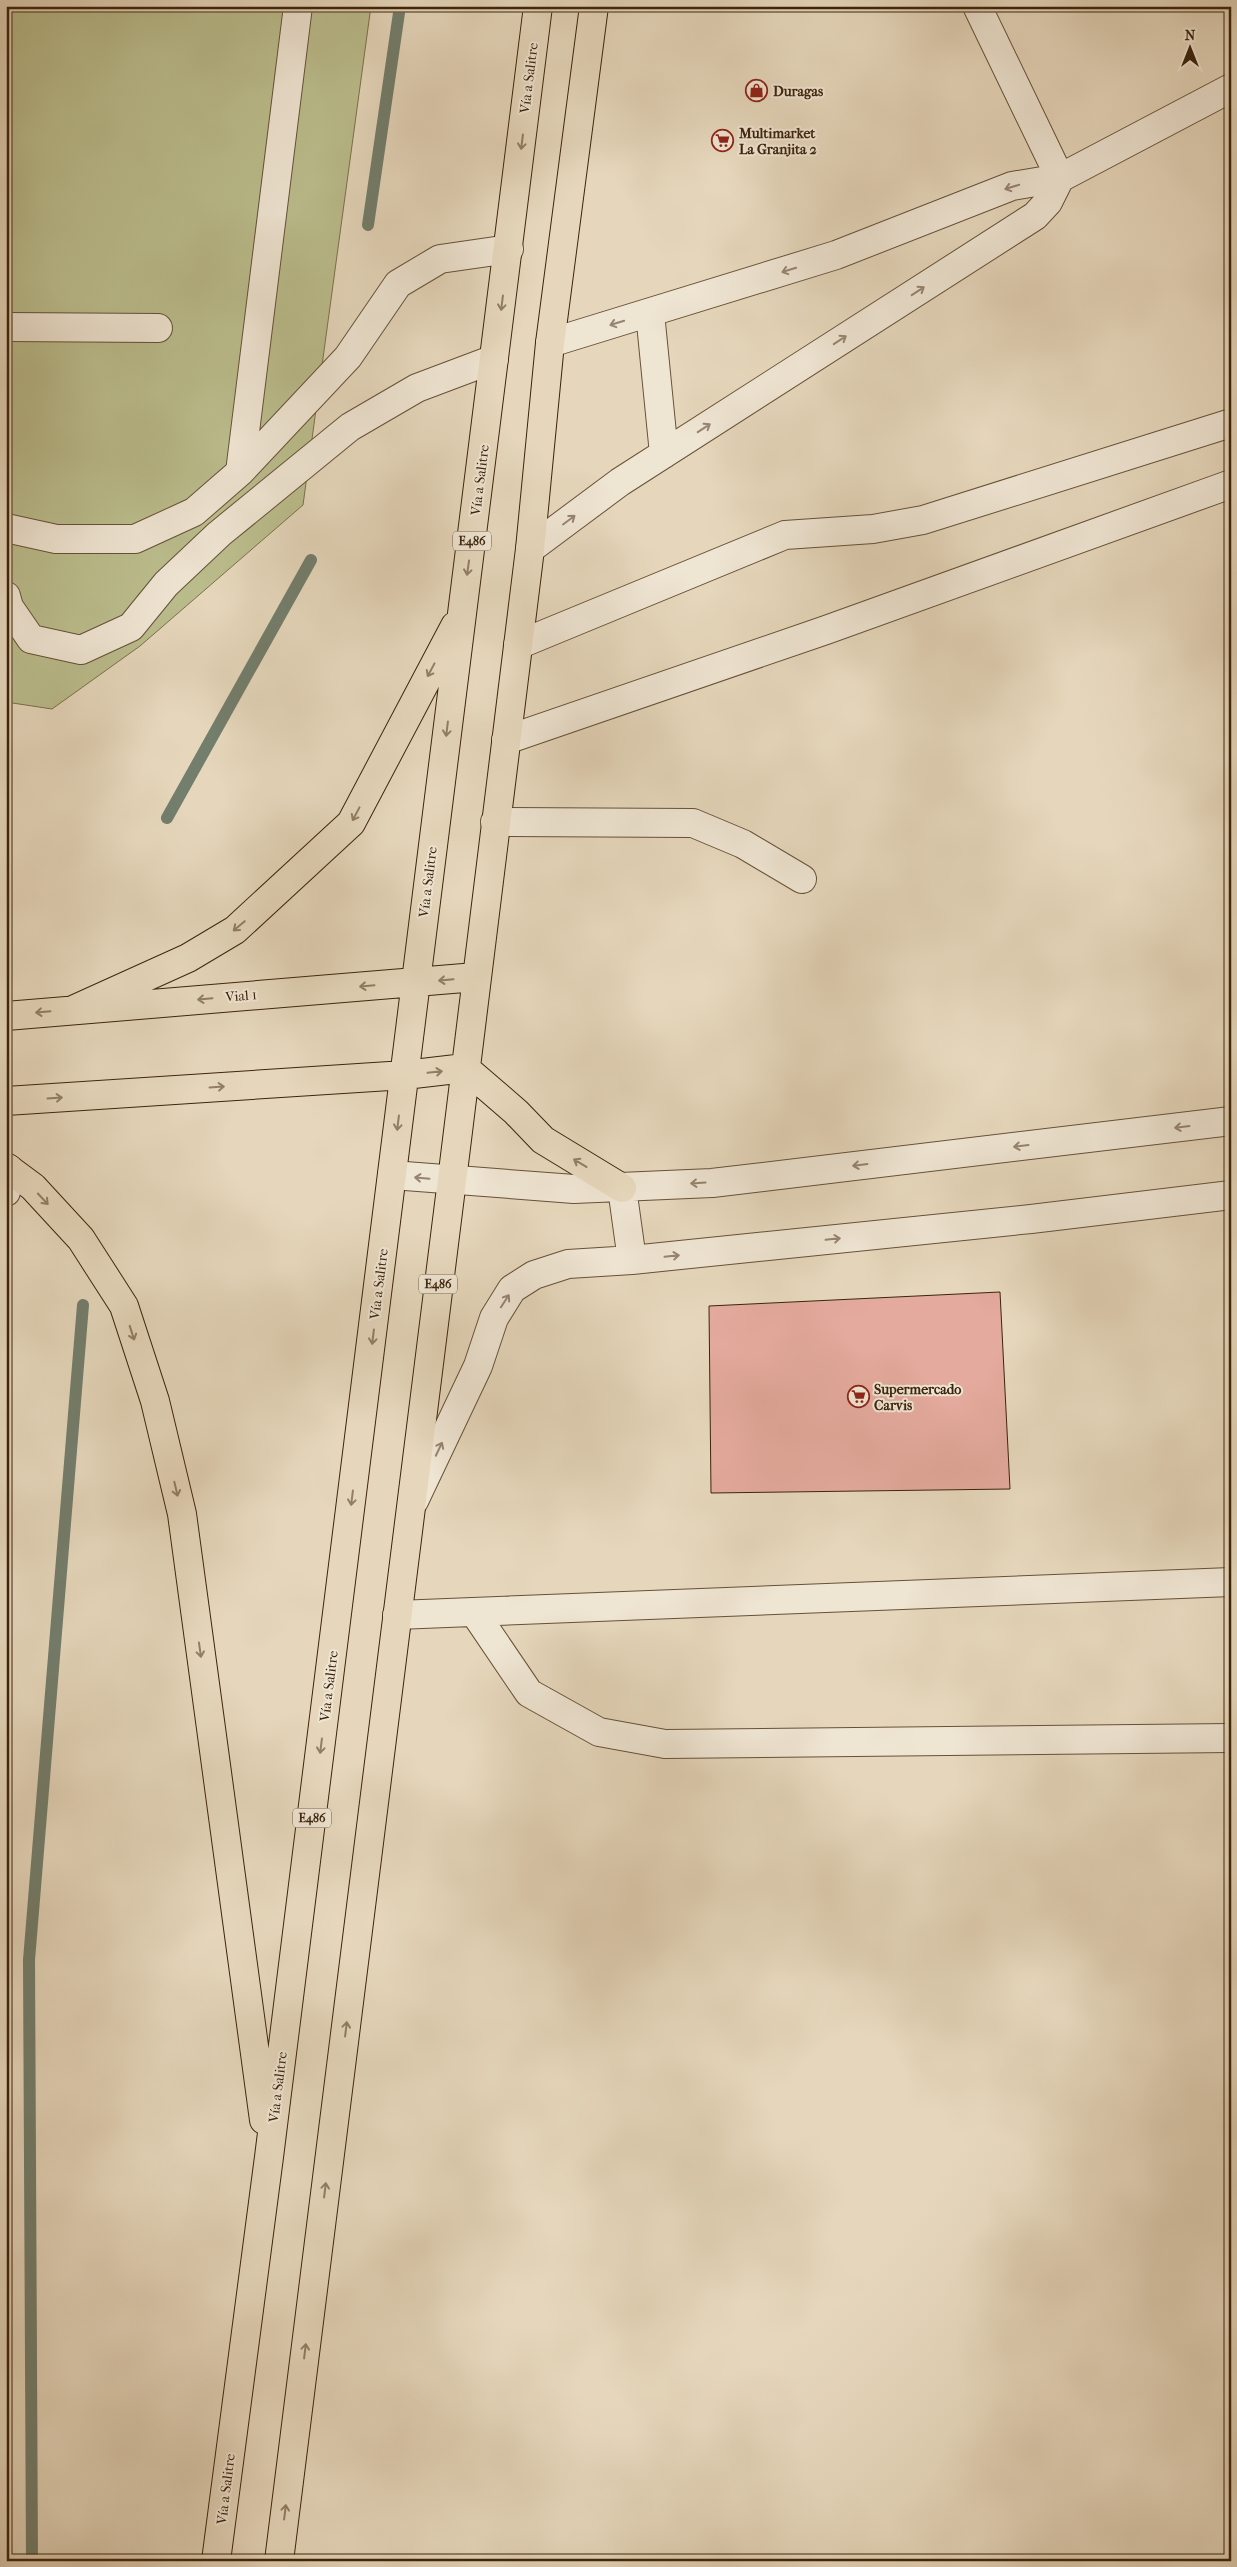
<svg xmlns="http://www.w3.org/2000/svg" width="1237" height="2567" viewBox="0 0 1237 2567" font-family="'IM FELL French Canon',serif">
	<style>
		.green { fill: #bbbd8d; stroke: #7c704c }
		.lines { fill: none; stroke-linecap: round; stroke-linejoin: round }
		.stream { stroke: #737e6d; stroke-width: 12 }
		.building { fill: #e4aa9d; stroke: #3c240c }
		.minor-casing { stroke: #665138; stroke-width: 30 }
		.major-casing { stroke: #3c240c; stroke-width: 30 }
		.minor { stroke: #efe5d3; stroke-width: 28 }
		.major { stroke: #e6d7bc; stroke-width: 28 }
		.oneway { stroke: #917e64 }
		.oneway2 { stroke: #968470 }
		.labels { text-anchor: middle; dominant-baseline: central; stroke-width: 4; stroke-linejoin: round; paint-order: stroke }
		.shield { fill: #efe5d3; stroke: #725e48; stroke-width: 1 }
		.shield-label { font-size: 12px; font-weight: bold; fill: #3c240c }
		.street-label { font-size: 14px; fill: #3c240c; stroke: #efe5d3 }
		.poi-label { font-size: 14px; font-weight: bold; fill: #3c240c; stroke: #efe5d3; text-anchor: start }
	</style>
	<rect width="100%" height="100%" fill="#e6d7bc"/>
	<filter id="stains"><feTurbulence type="fractalNoise" baseFrequency=".004" numOctaves="4"/><feColorMatrix values="0 0 0 0 .2 0 0 0 0 .09 0 0 0 0 .02 0 0 0 .5 -.17"/></filter>
	<radialGradient id="worn" r=".72"><stop offset=".6" stop-color="#630" stop-opacity="0"/><stop offset="1" stop-color="#630" stop-opacity=".3"/></radialGradient>
	<path class="green" d="M6,6H371L303,505L140,646L52,709L6,702Z"/>
	<g class="lines">
		<path class="stream" d="M368,225L400,6
			M167,818L311,560
			M32,2561L29,1960L83,1305"/>
	</g>
	<path class="building" d="M1000,1292L1010,1489L711,1493L709,1306Z"/>
	<g class="lines">
		<defs>
			<path id="minor" d="M977,6L1060,178
				M650,313L664,454
				M6,327L158,328
				M550,343L836,255L1012,186L1060,178L1231,88
				M240,472L298,6
				M6,528L56,539H135L194,512L240,472L348,357L398,284L440,259L509,249
				M530,549L620,482L1035,216L1048,202L1060,178
				M6,596L9,607L31,639L81,650L131,627L166,584L219,534L350,427L417,388L494,359
				M518,645L785,535L873,529L923,520L1231,423
				M506,740L826,630L1231,484
				M495,822L693,823L743,844L802,879
				M392,1175L574,1189L712,1183L1231,1121
				M622,1188L632,1260
				M6,1192L9,1169
				M414,1501L478,1366L494,1318L512,1289L534,1275L568,1264L632,1260L1031,1219L1231,1195
				M474,1612L529,1693L599,1732L665,1744L1231,1738
				M397,1615L1231,1582"/>
			<path id="major" d="M73,1010L188,958L235,930L351,823L455,626
				M6,1016L476,977
				M6,1101L405,1075L465,1068L516,1112L543,1140L622,1188
				M6,1167L33,1187L81,1239L124,1306L155,1401L182,1514L264,2120
				M216,2561L269,2157L538,6
				M279,2561L452,1180L530,549L550,343L594,6"/>
		</defs>
		<use href="#minor" class="minor-casing"/>
		<use href="#major" class="major-casing"/>
		<use href="#minor" class="minor"/>
		<use href="#major" class="major"/>
	</g>
	<defs><path id="oneway-shaft" d="M-6 0H5M1.5-3L5.5 0L1.5 3" fill="none" stroke-width="1.6" stroke-linecap="round" stroke-linejoin="round" transform="scale(1.25)"/></defs>
	<g class="oneway">
		<use href="#oneway-shaft" transform="translate(522 142) rotate(97)"/>
		<use href="#oneway-shaft" transform="translate(502 303) rotate(97)"/>
		<use href="#oneway-shaft" transform="translate(468 568) rotate(98)"/>
		<use href="#oneway-shaft" transform="translate(431 670) rotate(118)"/>
		<use href="#oneway-shaft" transform="translate(447 729) rotate(97)"/>
		<use href="#oneway-shaft" transform="translate(356 814) rotate(118)"/>
		<use href="#oneway-shaft" transform="translate(239 926) rotate(140)"/>
		<use href="#oneway-shaft" transform="translate(446 980) rotate(175)"/>
		<use href="#oneway-shaft" transform="translate(367 986) rotate(175)"/>
		<use href="#oneway-shaft" transform="translate(205 999) rotate(175)"/>
		<use href="#oneway-shaft" transform="translate(43 1012) rotate(175)"/>
		<use href="#oneway-shaft" transform="translate(435 1072) rotate(-6)"/>
		<use href="#oneway-shaft" transform="translate(217 1087) rotate(-4)"/>
		<use href="#oneway-shaft" transform="translate(55 1098) rotate(-4)"/>
		<use href="#oneway-shaft" transform="translate(398 1123) rotate(97)"/>
		<use href="#oneway-shaft" transform="translate(580 1163) rotate(-149)"/>
		<use href="#oneway-shaft" transform="translate(43 1199) rotate(47)"/>
		<use href="#oneway-shaft" transform="translate(132 1333) rotate(72)"/>
		<use href="#oneway-shaft" transform="translate(373 1337) rotate(97)"/>
		<use href="#oneway-shaft" transform="translate(176 1489) rotate(77)"/>
		<use href="#oneway-shaft" transform="translate(352 1498) rotate(97)"/>
		<use href="#oneway-shaft" transform="translate(200 1650) rotate(82)"/>
		<use href="#oneway-shaft" transform="translate(321 1746) rotate(97)"/>
		<use href="#oneway-shaft" transform="translate(346 2029) rotate(-83)"/>
		<use href="#oneway-shaft" transform="translate(325 2190) rotate(-83)"/>
		<use href="#oneway-shaft" transform="translate(305 2351) rotate(-83)"/>
		<use href="#oneway-shaft" transform="translate(285 2512) rotate(-83)"/>
	</g>
	<g class="oneway2">
		<use href="#oneway-shaft" transform="translate(1012 187) rotate(163)"/>
		<use href="#oneway-shaft" transform="translate(789 270) rotate(163)"/>
		<use href="#oneway-shaft" transform="translate(918 291) rotate(-33)"/>
		<use href="#oneway-shaft" transform="translate(617 323) rotate(163)"/>
		<use href="#oneway-shaft" transform="translate(840 340) rotate(-33)"/>
		<use href="#oneway-shaft" transform="translate(704 428) rotate(-33)"/>
		<use href="#oneway-shaft" transform="translate(569 520) rotate(-37)"/>
		<use href="#oneway-shaft" transform="translate(1182 1127) rotate(173)"/>
		<use href="#oneway-shaft" transform="translate(1021 1146) rotate(173)"/>
		<use href="#oneway-shaft" transform="translate(860 1165) rotate(173)"/>
		<use href="#oneway-shaft" transform="translate(422 1178) rotate(-175)"/>
		<use href="#oneway-shaft" transform="translate(698 1183) rotate(176)"/>
		<use href="#oneway-shaft" transform="translate(833 1239) rotate(-6)"/>
		<use href="#oneway-shaft" transform="translate(672 1256) rotate(-6)"/>
		<use href="#oneway-shaft" transform="translate(505 1301) rotate(-57)"/>
		<use href="#oneway-shaft" transform="translate(439 1449) rotate(-65)"/>
	</g>
	<defs>
		<symbol id="shop-ring" viewBox="-11 -11 22 22"><circle r="9.5" fill="#efe5d3" stroke="#8f2418" stroke-width="1.5"/><path d="M-5-2.5h2.3a2.7 3.5 0 0 1 5.4 0H5L5.5 6h-11ZM-1.5-2.5h3a1.5 2.3 0 0 0-3 0Z" fill="#8f2418"/></symbol>
		<symbol id="supermarket-ring" viewBox="-11 -11 22 22"><circle r="9.5" fill="#efe5d3" stroke="#8f2418" stroke-width="1.5"/><path d="M-6-5.5h2.5l.6 2H6L4.5 2H-2.5L-4.4-4H-6ZM-1.5 3.2a1.3 1.3 0 1 0 .1 0ZM3 3.2a1.3 1.3 0 1 0 .1 0Z" fill="#8f2418"/></symbol>
	</defs>
	<g fill-rule="evenodd">
		<use href="#shop-ring" x="744" y="78" width="25" height="25"/>
		<use href="#supermarket-ring" x="710" y="128" width="25" height="25"/>
		<use href="#supermarket-ring" x="846" y="1384" width="25" height="25"/>
	</g>
	<g class="labels">
		<g class="shield">
			<rect x="453" y="531.5" width="38" height="19" rx="4"/>
			<rect x="419" y="1274.5" width="38" height="19" rx="4"/>
			<rect x="293" y="1808.5" width="38" height="19" rx="4"/>
		</g>
		<g class="shield-label">
			<text x="472" y="541">E486</text>
			<text x="438" y="1284">E486</text>
			<text x="312" y="1818">E486</text>
		</g>
		<g class="street-label">
			<text transform="translate(529 78) rotate(-83)">Vía a Salitre</text>
			<text transform="translate(480 480) rotate(-83)">Vía a Salitre</text>
			<text transform="translate(428 882) rotate(-83)">Vía a Salitre</text>
			<text transform="translate(241 996) rotate(-5)">Vial 1</text>
			<text transform="translate(379 1284) rotate(-83)">Vía a Salitre</text>
			<text transform="translate(329 1686) rotate(-83)">Vía a Salitre</text>
			<text transform="translate(278 2087) rotate(-83)">Vía a Salitre</text>
			<text transform="translate(226 2489) rotate(-83)">Vía a Salitre</text>
		</g>
		<g class="poi-label">
			<text x="773" y="91">Duragas</text>
			<text x="739" y="133">Multimarket<tspan x="739" dy="16">La Granjita 2</tspan></text>
			<text x="874" y="1389">Supermercado<tspan x="874" dy="16">Carvis</tspan></text>
		</g>
	</g>
	<rect width="1237" height="2567" fill="none" stroke="#e6d7bc" stroke-width="25"/>
	<rect x="8" y="8" width="1222" height="2552" fill="none" stroke="#3c240c" stroke-width="2.5"/>
	<rect x="12" y="12" width="1212" height="2542" fill="none" stroke="#3c240c"/>
	<g transform="translate(1190 48)" stroke="#efe5d3" stroke-width="4" paint-order="stroke">
	<path d="M0-4L9 19L0 12L-9 19Z" fill="#3c240c"/>
	<text y="-8" font-size="14" font-weight="bold" text-anchor="middle" fill="#3c240c">N</text>
	</g>
	<rect width="100%" height="100%" filter="url(#stains)"/>
	<rect width="100%" height="100%" fill="url(#worn)"/>
</svg>
